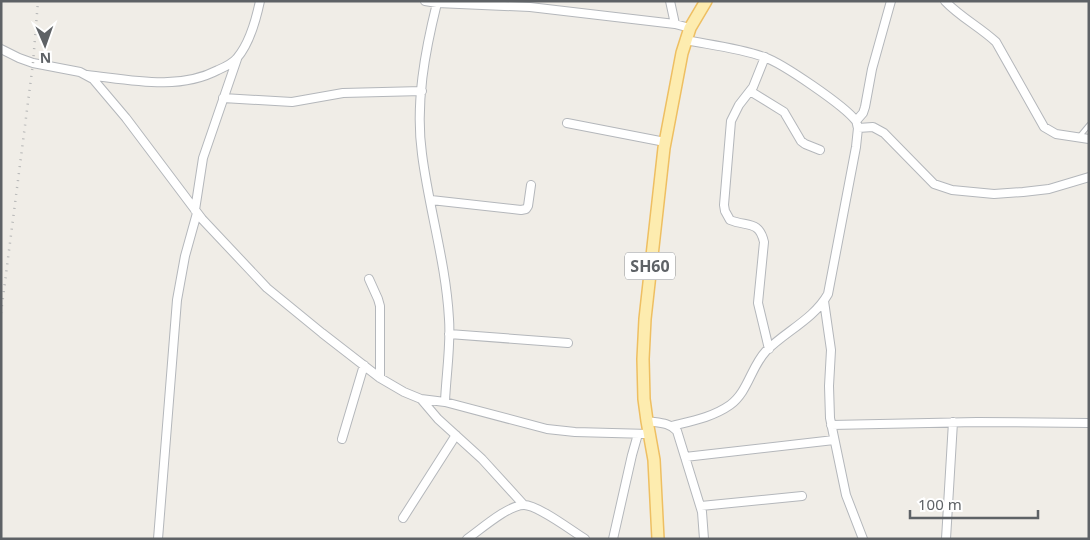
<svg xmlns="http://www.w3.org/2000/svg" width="1090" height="540" viewBox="0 0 1090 540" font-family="'Noto Sans',sans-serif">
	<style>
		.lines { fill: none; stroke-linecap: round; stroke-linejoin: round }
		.service-casing { stroke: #b4b7bb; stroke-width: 6 }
		.minor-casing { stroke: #b4b7bb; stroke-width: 10 }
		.primary-casing { stroke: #eebf62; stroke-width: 14 }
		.service { stroke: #fff; stroke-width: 4 }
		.minor { stroke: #fff; stroke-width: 8 }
		.primary { stroke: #fdecaf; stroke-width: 11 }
		.rail { stroke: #b5b6b6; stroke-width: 2.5; stroke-dasharray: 1 6; stroke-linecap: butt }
		.labels { text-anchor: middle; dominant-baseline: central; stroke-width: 4; stroke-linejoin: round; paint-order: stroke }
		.shield { fill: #fff; stroke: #8e9194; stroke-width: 1 }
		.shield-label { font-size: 16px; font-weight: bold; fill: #5e6266 }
	</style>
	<rect width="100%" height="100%" fill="#f0ede7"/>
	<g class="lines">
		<defs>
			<path id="service" d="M1079,137L1089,125"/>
			<path id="minor" d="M425,1L437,3L530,7L675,24L690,28
				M670,1L675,24
				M945,1C960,17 980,27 996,42L1044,127L1056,134L1089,139
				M437,3C425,51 415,104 422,154C429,209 446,263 449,319C451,346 446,375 445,402
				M1,49L19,58L33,63L80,72L93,79L126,118L202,219L267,288L322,333L380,378L404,392L421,399L445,402L547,429L575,432L649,434
				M765,57L753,87L739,105L731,121L724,205L725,211L730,220C747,227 759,220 764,242L758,303L769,349
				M87,75C131,80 178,91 218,70C225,67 233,63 237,58C250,43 256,20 260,1
				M750,91L784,112L801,141L805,144L820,150
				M223,98L292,102L343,93L422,91
				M856,121L863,113L865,107L872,69L891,1
				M567,123L665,142
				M858,128L873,127L884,133L934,184L952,190L994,194L1023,192L1049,189L1089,177
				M431,200L521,210L526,209L528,206L531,185
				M195,210L203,158L237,59
				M369,279L378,299L380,306V378
				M824,301L831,350L829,386L830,418L846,495L863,539
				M449,334L568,343
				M421,399L438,419L482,459L523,504
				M647,421C658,423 669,422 677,431L702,512L704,539
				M831,425L977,422L1089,423
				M672,426C692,421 713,417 730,405C748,392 751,367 766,351C786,331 814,319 828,294L856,147L858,128C857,126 857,122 856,121C845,106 782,63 764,57C739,48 711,45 685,40
				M342,439L364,365
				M685,457L834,440
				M701,506L802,496
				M403,518L456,435
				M158,539L177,300L185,256L197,213
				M467,539C480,530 508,505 524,505C538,505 572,531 585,539
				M613,539L632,455L638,434
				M946,539L953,422"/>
			<path id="primary" d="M658,539L654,460L647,421L644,399L643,359L645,319L664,148L682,53L690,28L706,1"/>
		</defs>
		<use href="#service" class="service-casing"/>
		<use href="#minor" class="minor-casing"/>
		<use href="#primary" class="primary-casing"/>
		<use href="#service" class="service"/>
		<use href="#minor" class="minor"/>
		<use href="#primary" class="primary"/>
		<path class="rail" d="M1,313L33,63L38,1"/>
	</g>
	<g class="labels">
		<rect class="shield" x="625" y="252.5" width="50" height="27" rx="4"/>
		<g class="shield-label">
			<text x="650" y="266">SH60</text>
		</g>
	</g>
	<rect width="1090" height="540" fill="none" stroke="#5e6266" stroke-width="5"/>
	<g transform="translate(45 45) rotate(178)" stroke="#ffffff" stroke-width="4" paint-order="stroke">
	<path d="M0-4L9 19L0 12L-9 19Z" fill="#5e6266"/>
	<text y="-8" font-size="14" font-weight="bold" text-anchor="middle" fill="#5e6266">N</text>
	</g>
	<path d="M910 510v8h128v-8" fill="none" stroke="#5e6266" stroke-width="2.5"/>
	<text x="918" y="510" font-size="15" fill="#5e6266" stroke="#ffffff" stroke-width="4" paint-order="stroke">100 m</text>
</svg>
